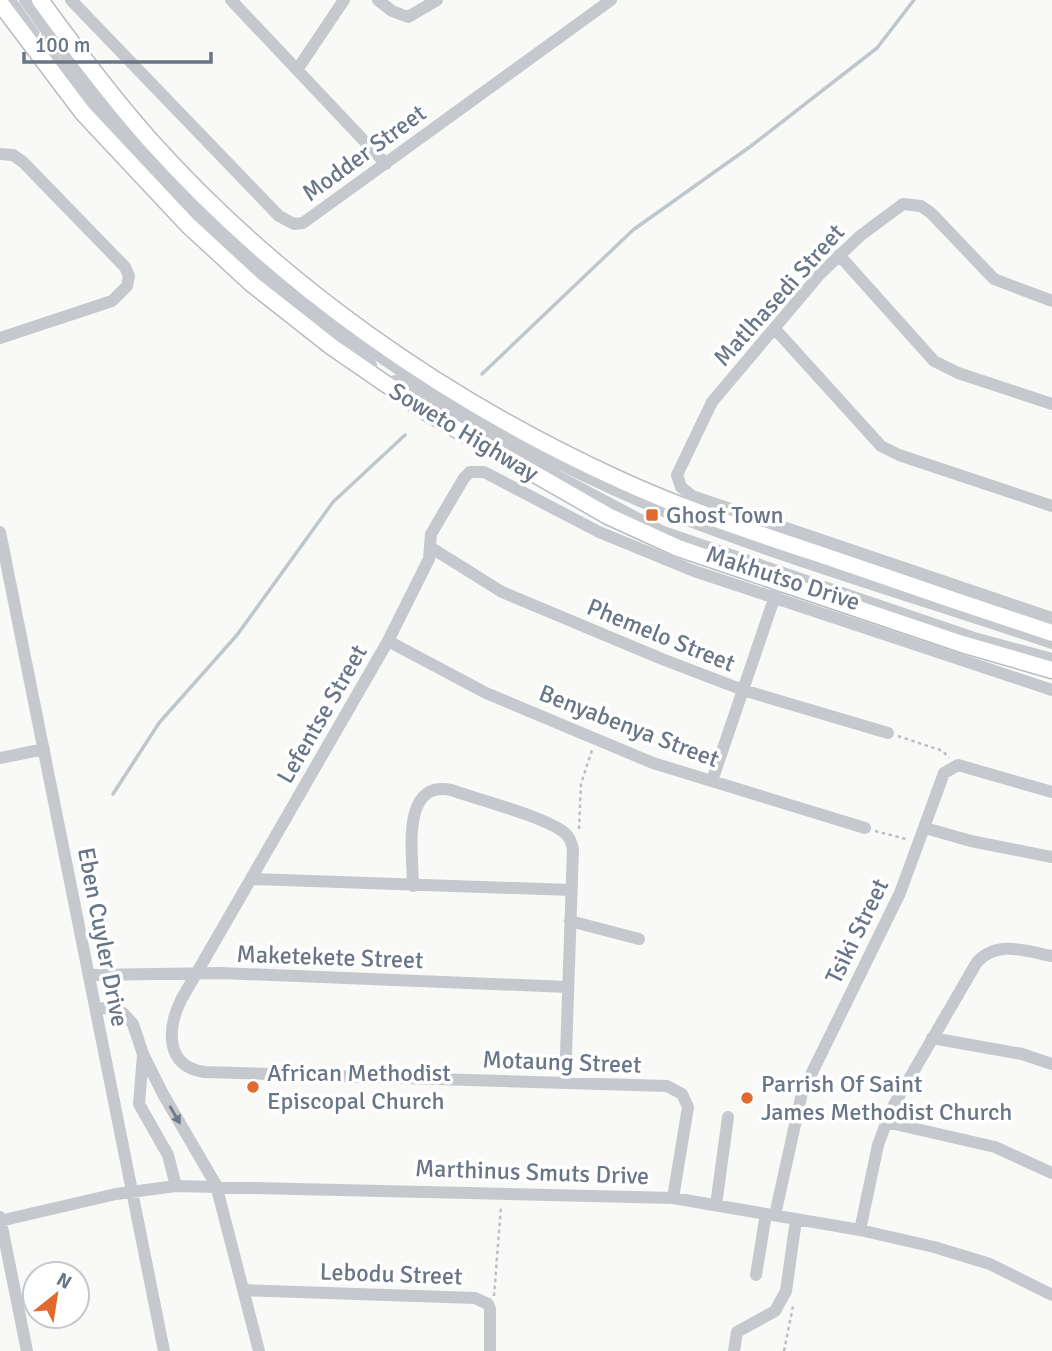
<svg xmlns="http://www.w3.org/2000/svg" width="1052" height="1351" viewBox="0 0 1052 1351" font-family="Signika,sans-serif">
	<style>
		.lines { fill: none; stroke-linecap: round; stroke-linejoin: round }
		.stream { stroke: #bfc7cd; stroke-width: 3.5 }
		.major-casing { stroke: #b8bcc0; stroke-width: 19 }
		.path { stroke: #bcbfc2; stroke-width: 2.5; stroke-dasharray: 3.5 3.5; stroke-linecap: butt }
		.minor { stroke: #c5c8cc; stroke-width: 12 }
		.major { stroke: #fff; stroke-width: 16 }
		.oneway { fill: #6d7a8a }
		.poi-dot { fill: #e16a2f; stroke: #fff; stroke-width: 2.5 }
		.labels { text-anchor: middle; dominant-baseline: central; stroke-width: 7; stroke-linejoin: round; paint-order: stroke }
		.street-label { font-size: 24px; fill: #687687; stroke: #fff }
		.poi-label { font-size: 24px; fill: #687687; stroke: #fff; text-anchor: start }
	</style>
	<rect width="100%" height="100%" fill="#f9f9f7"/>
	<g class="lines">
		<path class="stream" d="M482,374L633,230L751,146L877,48L914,0
			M113,794L159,723L237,635L333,502L405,435"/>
		<defs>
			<path id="major" d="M40,0C75,48 110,95 150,140C279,284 443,399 618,479C683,509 752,532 819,554C897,581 974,607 1052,633
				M0,3L83,113L188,225L252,284L332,347L428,413L608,516L678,548L962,644L1052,670"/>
		</defs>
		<use href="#major" class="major-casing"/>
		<path class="path" d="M898,736L943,751L949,758
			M579,829L581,784L592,750
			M875,831L906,839
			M494,1296L501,1206
			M784,1351L793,1306"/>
		<path class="minor" d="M10,0C106,142 232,266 371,365
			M25,0C180,228 414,411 669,513C794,562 925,600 1052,643
			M71,0L279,216L294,224L303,223L611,0
			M231,0L386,164
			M378,0L392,11L408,17L437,0
			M297,70L344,0
			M0,154L13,155L23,162L125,267L129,276L127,286L112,301L0,338
			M839,255L934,361L958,373L1052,404
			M1052,301L994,279L931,213L921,206L903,204L860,236L820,274L712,402L677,475L681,487L692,496L1052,618
			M775,329L881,446L899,455L1052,506
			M395,381L529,461L663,532L974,638L1052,659
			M0,532L164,1351
			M430,547L502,592L662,659L743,690L888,733
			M388,641L486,693L653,763L865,828
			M0,758L44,749
			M712,781L777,590
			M925,828L971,841L1052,857
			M251,879L571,890
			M413,886C413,855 400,780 451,790C477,799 549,818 566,834C571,839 572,844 573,849L565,1083
			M570,921L639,939
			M90,975L220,973L568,987
			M96,1009L108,1008L123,1013L133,1024L143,1054L163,1094L216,1185L259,1351
			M932,1038L1022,1054L1052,1064
			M143,1055L139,1104L168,1155L176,1186
			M886,1122L995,1147L1052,1173
			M673,1198L688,1107L682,1094L667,1086L204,1072C165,1066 167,1029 181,1000L388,641L429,559L431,534L464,478L470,472H484L599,532L694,571L1052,690
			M716,1205L728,1117
			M775,1215L802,1093L900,893L944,773L958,765L1052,792
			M0,1217L27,1351
			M0,1221L116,1194L176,1186L673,1198L860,1230L934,1247L990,1264L1052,1295
			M860,1230L878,1145L891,1110L977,962C998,940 1025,951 1052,956
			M756,1275L766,1214
			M243,1290L475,1298L488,1304L490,1309V1351
			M734,1351L737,1332L775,1311L786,1291L796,1220"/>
		<use href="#major" class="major"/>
	</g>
	<defs><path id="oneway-solid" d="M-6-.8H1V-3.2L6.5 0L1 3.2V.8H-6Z" transform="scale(1.75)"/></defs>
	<use class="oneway" href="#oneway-solid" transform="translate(175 1115) rotate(60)"/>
	<g class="poi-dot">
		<rect x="645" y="508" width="14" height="14" rx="3.5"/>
		<circle cx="253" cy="1087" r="7"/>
		<circle cx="747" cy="1098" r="7"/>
	</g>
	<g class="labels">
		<g class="street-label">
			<text transform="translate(364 153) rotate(-36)">Modder Street</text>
			<text transform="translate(779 295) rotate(-48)">Matlhasedi Street</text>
			<text transform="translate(464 432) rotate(31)">Soweto Highway</text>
			<text transform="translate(783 578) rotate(18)">Makhutso Drive</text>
			<text transform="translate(661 635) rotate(22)">Phemelo Street</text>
			<text transform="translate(322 714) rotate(-60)">Lefentse Street</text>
			<text transform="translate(629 726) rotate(21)">Benyabenya Street</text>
			<text transform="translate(857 931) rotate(-64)">Tsiki Street</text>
			<text transform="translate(103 937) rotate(79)">Eben Cuyler Drive</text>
			<text transform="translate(330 957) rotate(2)">Maketekete Street</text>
			<text transform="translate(562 1062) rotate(2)">Motaung Street</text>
			<text transform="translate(532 1172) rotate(2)">Marthinus Smuts Drive</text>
			<text transform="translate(391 1274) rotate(2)">Lebodu Street</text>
		</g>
		<g class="poi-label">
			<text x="666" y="515">Ghost Town</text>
			<text x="267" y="1073">African Methodist<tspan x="267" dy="28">Episcopal Church</tspan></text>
			<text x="761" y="1084">Parrish Of Saint<tspan x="761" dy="28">James Methodist Church</tspan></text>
		</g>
	</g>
	<g transform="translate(56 1295) rotate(30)"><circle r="33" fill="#ffffff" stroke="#c3c8cf" stroke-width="2"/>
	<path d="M0-5L12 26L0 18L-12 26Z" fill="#e16a2f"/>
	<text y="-10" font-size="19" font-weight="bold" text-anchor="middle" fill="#687687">N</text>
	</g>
	<path d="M24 52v10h187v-10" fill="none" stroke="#687687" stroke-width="3.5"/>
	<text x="35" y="52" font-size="21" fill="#687687" stroke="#ffffff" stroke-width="5" paint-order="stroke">100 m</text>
</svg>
